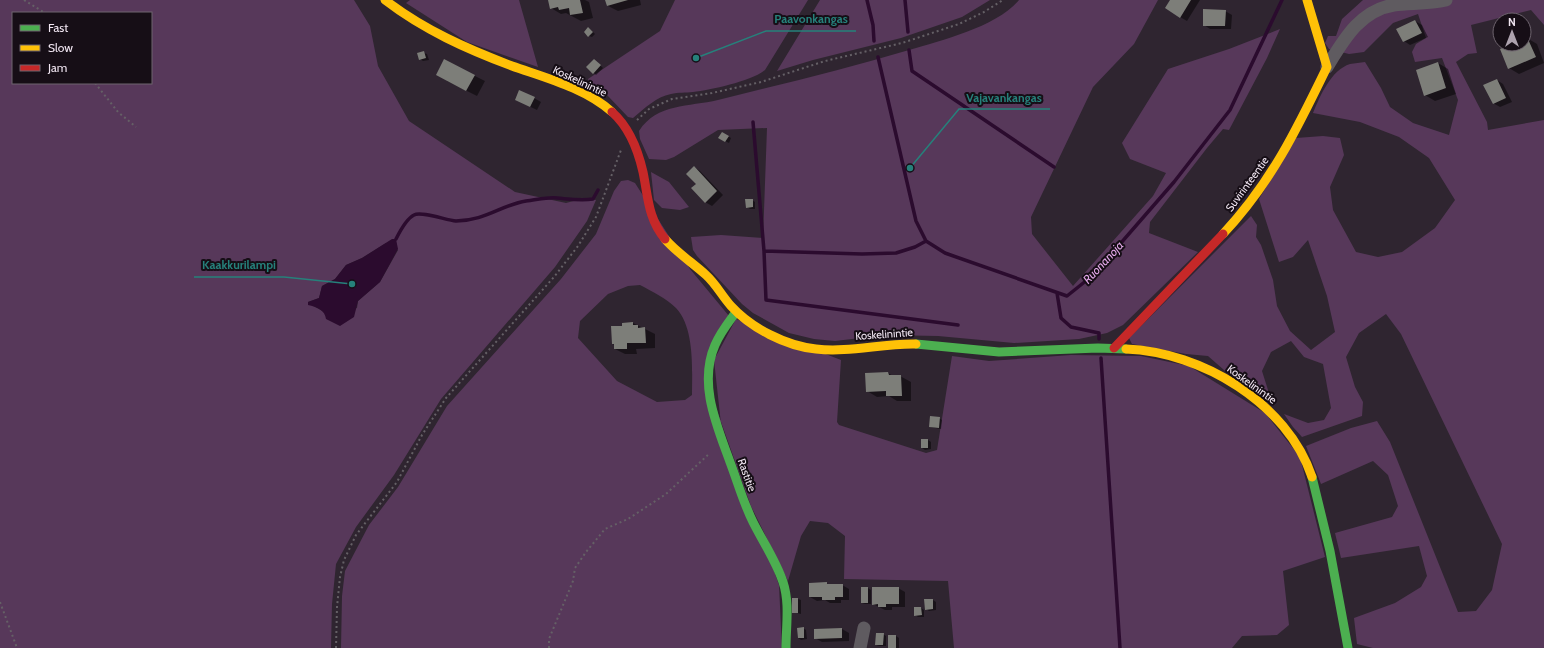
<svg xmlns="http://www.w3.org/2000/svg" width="1544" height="648" viewBox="0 0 1544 648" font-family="Cabin,sans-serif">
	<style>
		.green { fill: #57385a; fill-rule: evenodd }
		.water { fill: #2b0b2e }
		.shadow { fill: #0007 }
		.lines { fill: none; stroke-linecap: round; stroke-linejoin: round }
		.stream { stroke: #2b0b2e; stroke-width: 3.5 }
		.building { fill: #7d7e79 }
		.path { stroke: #656066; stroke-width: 2; stroke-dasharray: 2 3; stroke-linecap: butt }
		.street { stroke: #5f5b60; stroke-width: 13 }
		.fast { stroke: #4caf50; stroke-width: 9 }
		.slow { stroke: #ffc107; stroke-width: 9 }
		.jam { stroke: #c62828; stroke-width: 9 }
		.labels { text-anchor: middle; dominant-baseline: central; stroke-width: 4; stroke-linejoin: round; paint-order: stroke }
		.street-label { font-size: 11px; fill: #f1e6f2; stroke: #160e16 }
		.water-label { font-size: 12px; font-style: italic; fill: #e4a9ea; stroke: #160e16 }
		.leader { fill: none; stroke: #26817b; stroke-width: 1.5 }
		.callout-dot { fill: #26817b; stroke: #160e16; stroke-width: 1.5 }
		.callout-label { font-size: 12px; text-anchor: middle; font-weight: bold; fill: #26817b; stroke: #160e16; stroke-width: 4; stroke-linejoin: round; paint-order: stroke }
	</style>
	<rect width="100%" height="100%" fill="#2f2530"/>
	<path class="green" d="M0,0H354L370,26L378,66L409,121L515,192L566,203L585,198L596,200L587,221L555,267L441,399L394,475L356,527L336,564L332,604L331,648H0ZM13,13H151V83H13ZM386,243L398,250L380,282L358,301L357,308L326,314C320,308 313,307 308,302L319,298L322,286L335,279L346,265L362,258Z
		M410,0H519L538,67L467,42L406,3Z
		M675,0H808L765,70C752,81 711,90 693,92C686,93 678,92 671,94C656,97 645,108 633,118L628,117L607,95L589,82L588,79L660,31Z
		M820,0H990L962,17L901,38L813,60L777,71Z
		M1019,0H1158L1134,44L1093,87L1031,217L1032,234L1073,286L1153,196L1166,173L1130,159L1122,143L1168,69L1229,49L1280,29L1267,58L1229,130L1223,129L1207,148L1150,222L1149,233L1198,252L1123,325L1107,333L1079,339L1014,343L938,336L886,335L835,341L814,339L789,333L753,313L742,304L697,256L693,250L691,237L721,235L763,238L767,128L718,130L674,157L666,160L649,159L640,139L639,131C657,103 689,107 718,100C782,84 846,69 909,50C942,40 996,27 1019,0Z
		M1363,0H1544V25L1531,10L1471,25L1477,53L1468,54L1456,62L1487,122L1488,130L1544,120V648H1373L1357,644L1354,618L1395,603L1421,587L1427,576L1419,546L1341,558L1335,533L1392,517L1398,506L1388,475L1373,461L1321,484L1306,446L1351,428L1377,421L1390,442L1458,612L1476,611L1492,590L1502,544L1401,334L1386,314L1359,333L1346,357L1355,387L1363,402L1362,416L1302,437L1293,427L1284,414L1308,423L1324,420L1331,408L1323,364L1304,357L1291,341L1271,352L1262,371L1268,390L1269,402L1224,370L1208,356L1186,354L1132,344L1129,338L1251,216L1257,225L1256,237L1261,245L1273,280L1277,306L1290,331L1311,350L1335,332L1327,296L1308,240L1293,257L1279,262L1259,199L1296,138L1323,136L1340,138L1344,155L1330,187L1333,210L1356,252L1378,257L1402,252L1435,228L1455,200L1429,158L1399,137L1360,122L1313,113C1320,96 1331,70 1350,64C1355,63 1360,63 1365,62L1381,88L1390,107L1413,123L1449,135L1458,100L1442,58L1415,62L1412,52L1416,44L1426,38L1418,14L1393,23L1364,52L1349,54L1329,49L1325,43L1328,36H1336L1342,19Z
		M651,172L669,182L689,207L680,210L662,208L654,200Z
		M628,180L635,183L690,269L729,316L704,374L779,585L782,648H341L342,596L345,571L369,525L398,487L447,406L561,279L596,234L614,191L621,181ZM640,285C653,292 666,298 676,308C695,328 692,370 692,395L685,400L657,402L617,381L578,338L580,321L608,294L628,286Z
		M736,319L841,360L837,422L839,425L926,453L937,450L952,356L989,361L1071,355L1141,356L1189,366L1265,413L1300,457L1325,557L1283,571L1289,625L1277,635L1242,636L1232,648H954L948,581L844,579L845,536L828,523L810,521L801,536L788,581L745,494L721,424L714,360Z"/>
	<path class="water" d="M392,239H396L398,249L380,282L358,301L354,317L340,326L326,319C325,310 317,307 308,305V302L319,298L322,286L335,279L346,265L362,258Z"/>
	<path class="shadow" d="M549,0H585L589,2L593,18L581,21L566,13L561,14L551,8Z
		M606,0H640L641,5L618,11L608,6Z
		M1171,0H1200L1187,21L1180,17Z
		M1225,11L1232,15L1231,29H1210L1204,25Z
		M1415,21L1422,25L1428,37L1410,45L1404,41L1398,29Z
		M591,30L595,34L592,37L589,36Z
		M1527,38L1537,44L1544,63L1519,74L1509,68L1513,44H1524V39Z
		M424,53L427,54L429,60L423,61L420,59Z
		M594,60L603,68L596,75L594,73Z
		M1438,63L1448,69L1456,94L1435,101L1425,95Z
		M475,76L485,81L477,96L447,81Z
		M1497,80L1503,84L1512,102L1500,107L1493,103Z
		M534,98L541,102L537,110L516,100Z
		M722,133L731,138L729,143L719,138Z
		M694,167L700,171L723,195L712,206L705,202L697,184Z
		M752,200L755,202V209H750L747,207Z
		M633,323L655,334V348L636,349L637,354H625L615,349V345L613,344L623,327Z
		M888,373L893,376H900L911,382V401H897L889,396L877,397L867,391Z
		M939,418L942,420L941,429L930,427Z
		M928,440L931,442V449L925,450L922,448Z
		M826,583L829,585H842L849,589V600H841V603H830L825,600L817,601L810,597Z
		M868,588L871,590V604H865L862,603Z
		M898,588L905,592V607H892V610H885L873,604Z
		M798,599L801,600V614L793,612Z
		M933,600L936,602V610L929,611L926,609Z
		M921,608L924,610V617H918L915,615Z
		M803,628L806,630L807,639L801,640L798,638Z
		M842,629L849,633V641L822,642L815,638V630Z
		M883,634L886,636V646H879L876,645Z
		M896,636L899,638V648H890Z"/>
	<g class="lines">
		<path class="stream" d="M867,0L873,25L874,41
			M905,0L908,32
			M909,50L912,71L1054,167
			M878,57L916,221L926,241L945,253L1067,296L1092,276L1107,259L1174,182L1230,110L1282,0
			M753,122L764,251L862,254L896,253L915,247L926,241
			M396,239C400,231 406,219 414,215C421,211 446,220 456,221C485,221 501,205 526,201C536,200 547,197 557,198C569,199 581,201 593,199L598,190
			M764,251L766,300L958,325
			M1057,293L1061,318L1071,327L1099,333V339
			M1101,358L1120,648"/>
	</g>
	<path class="building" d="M548,0H580L583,13L570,15L569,8L559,10L558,7L550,9Z
		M605,0H628L607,6Z
		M1170,0H1191L1180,18L1165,8Z
		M1203,9L1226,10L1225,26H1203Z
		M1415,20L1422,33L1403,42L1396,29Z
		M588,27L593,32L588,37L584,32Z
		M1527,37L1536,57L1508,69L1500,49L1510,44H1524V38Z
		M424,51L426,58L419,60L417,53Z
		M444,59L475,75L466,91L436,75Z
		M594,59L601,65L593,74L586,67Z
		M1438,62L1446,88L1424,96L1416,70Z
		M1497,79L1506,98L1493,104L1483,85Z
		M519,90L535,97L530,107L515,100Z
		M722,132L729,136L725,142L718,138Z
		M694,166L717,191L705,203L691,188L696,184L686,174Z
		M745,199H753V207L746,208Z
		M633,322V325H638V328L645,327L646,343H627V349H614V344H612L611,326H622V323Z
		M888,372L889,375H901L902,396H886V391L866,392L865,373Z
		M930,416L940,417L939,428L929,427Z
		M921,439H928V448H921Z
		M827,582V584H843V597H835V600H822V597H809V583Z
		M861,587H868V603H861Z
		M872,587H899V604H886V607H878V604L872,605Z
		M792,598H798V613H792Z
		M924,599H933V609L925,610Z
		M914,607H921L922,615L914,616Z
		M804,627V638H798L797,628Z
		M842,628V638L814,639V629Z
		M876,633H884L883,645H875Z
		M888,635H896V648H888Z"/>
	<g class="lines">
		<path class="path" d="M24,0L45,13
			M95,83L118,112L136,127
			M637,120L649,109L672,99L712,93L761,82L825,61L902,43L959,24L984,12L1003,0
			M0,602L17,648
			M336,648L337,607L340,577L344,560L356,535L397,482L422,435L446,398L554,277L578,246L596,217L621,150
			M549,648V639L573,581L575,568L586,552L605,529L628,519L666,494L710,453"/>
		<path class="street" d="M1327,67C1343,41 1360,10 1394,5C1412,3 1429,4 1446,0
			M860,648L864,628"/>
		<path class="fast" d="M736,312C728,323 720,333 715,345C698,384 717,426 730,462C738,483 743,502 753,522C763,542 776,561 783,582C790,603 786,626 786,648
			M916,344L999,352L1098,348L1126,349
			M1312,477L1330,551L1348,648"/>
		<path class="slow" d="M385,0C424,30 467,49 512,66C546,78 585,88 612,112
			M1223,234C1271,183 1297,129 1327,67L1307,0
			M665,239C677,253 693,263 706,275C716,284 722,296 731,306C751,328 786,346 816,349C849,353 883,343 916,344
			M1126,349C1202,352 1287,403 1312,477"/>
		<path class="jam" d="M612,112C629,127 638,150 643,172C648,196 648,219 665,239
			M1114,348L1223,234"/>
	</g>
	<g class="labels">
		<g class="street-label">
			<text transform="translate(580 81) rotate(25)">Koskelinintie</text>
			<text transform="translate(1247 184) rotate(-54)">Suvirinteentie</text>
			<text transform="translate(884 334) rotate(-4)">Koskelinintie</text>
			<text transform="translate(1252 384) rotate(36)">Koskelinintie</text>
			<text transform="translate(747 475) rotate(70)">Rastitie</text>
		</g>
		<g class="water-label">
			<text transform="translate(1103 262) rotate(-47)">Ruonanoja</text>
		</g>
	</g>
	<path class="leader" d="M696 58L766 31H856M910 168L959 109H1050M352 284L284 277H194"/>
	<g class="callout-dot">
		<circle cx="696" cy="58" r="4"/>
		<circle cx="910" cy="168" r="4"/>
		<circle cx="352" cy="284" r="4"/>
	</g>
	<g class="callout-label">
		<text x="811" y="23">Paavonkangas</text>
		<text x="1004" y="102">Vajavankangas</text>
		<text x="239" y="269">Kaakkurilampi</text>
	</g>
	<rect x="12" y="12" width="140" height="72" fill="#160e16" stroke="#6e646e"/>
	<rect x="20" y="25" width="20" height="6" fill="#4caf50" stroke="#6e646e"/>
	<text x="48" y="32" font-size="12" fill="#f1e6f2">Fast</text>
	<rect x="20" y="45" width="20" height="6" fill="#ffc107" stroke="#6e646e"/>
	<text x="48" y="52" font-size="12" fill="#f1e6f2">Slow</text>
	<rect x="20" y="65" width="20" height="6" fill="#c62828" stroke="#6e646e"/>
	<text x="48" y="72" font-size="12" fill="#f1e6f2">Jam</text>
	<g transform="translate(1512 32)"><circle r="19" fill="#160e16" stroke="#6e646e"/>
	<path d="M0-3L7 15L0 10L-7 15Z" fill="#ada2ae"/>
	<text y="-6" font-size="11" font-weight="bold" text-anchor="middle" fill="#f1e6f2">N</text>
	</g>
</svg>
